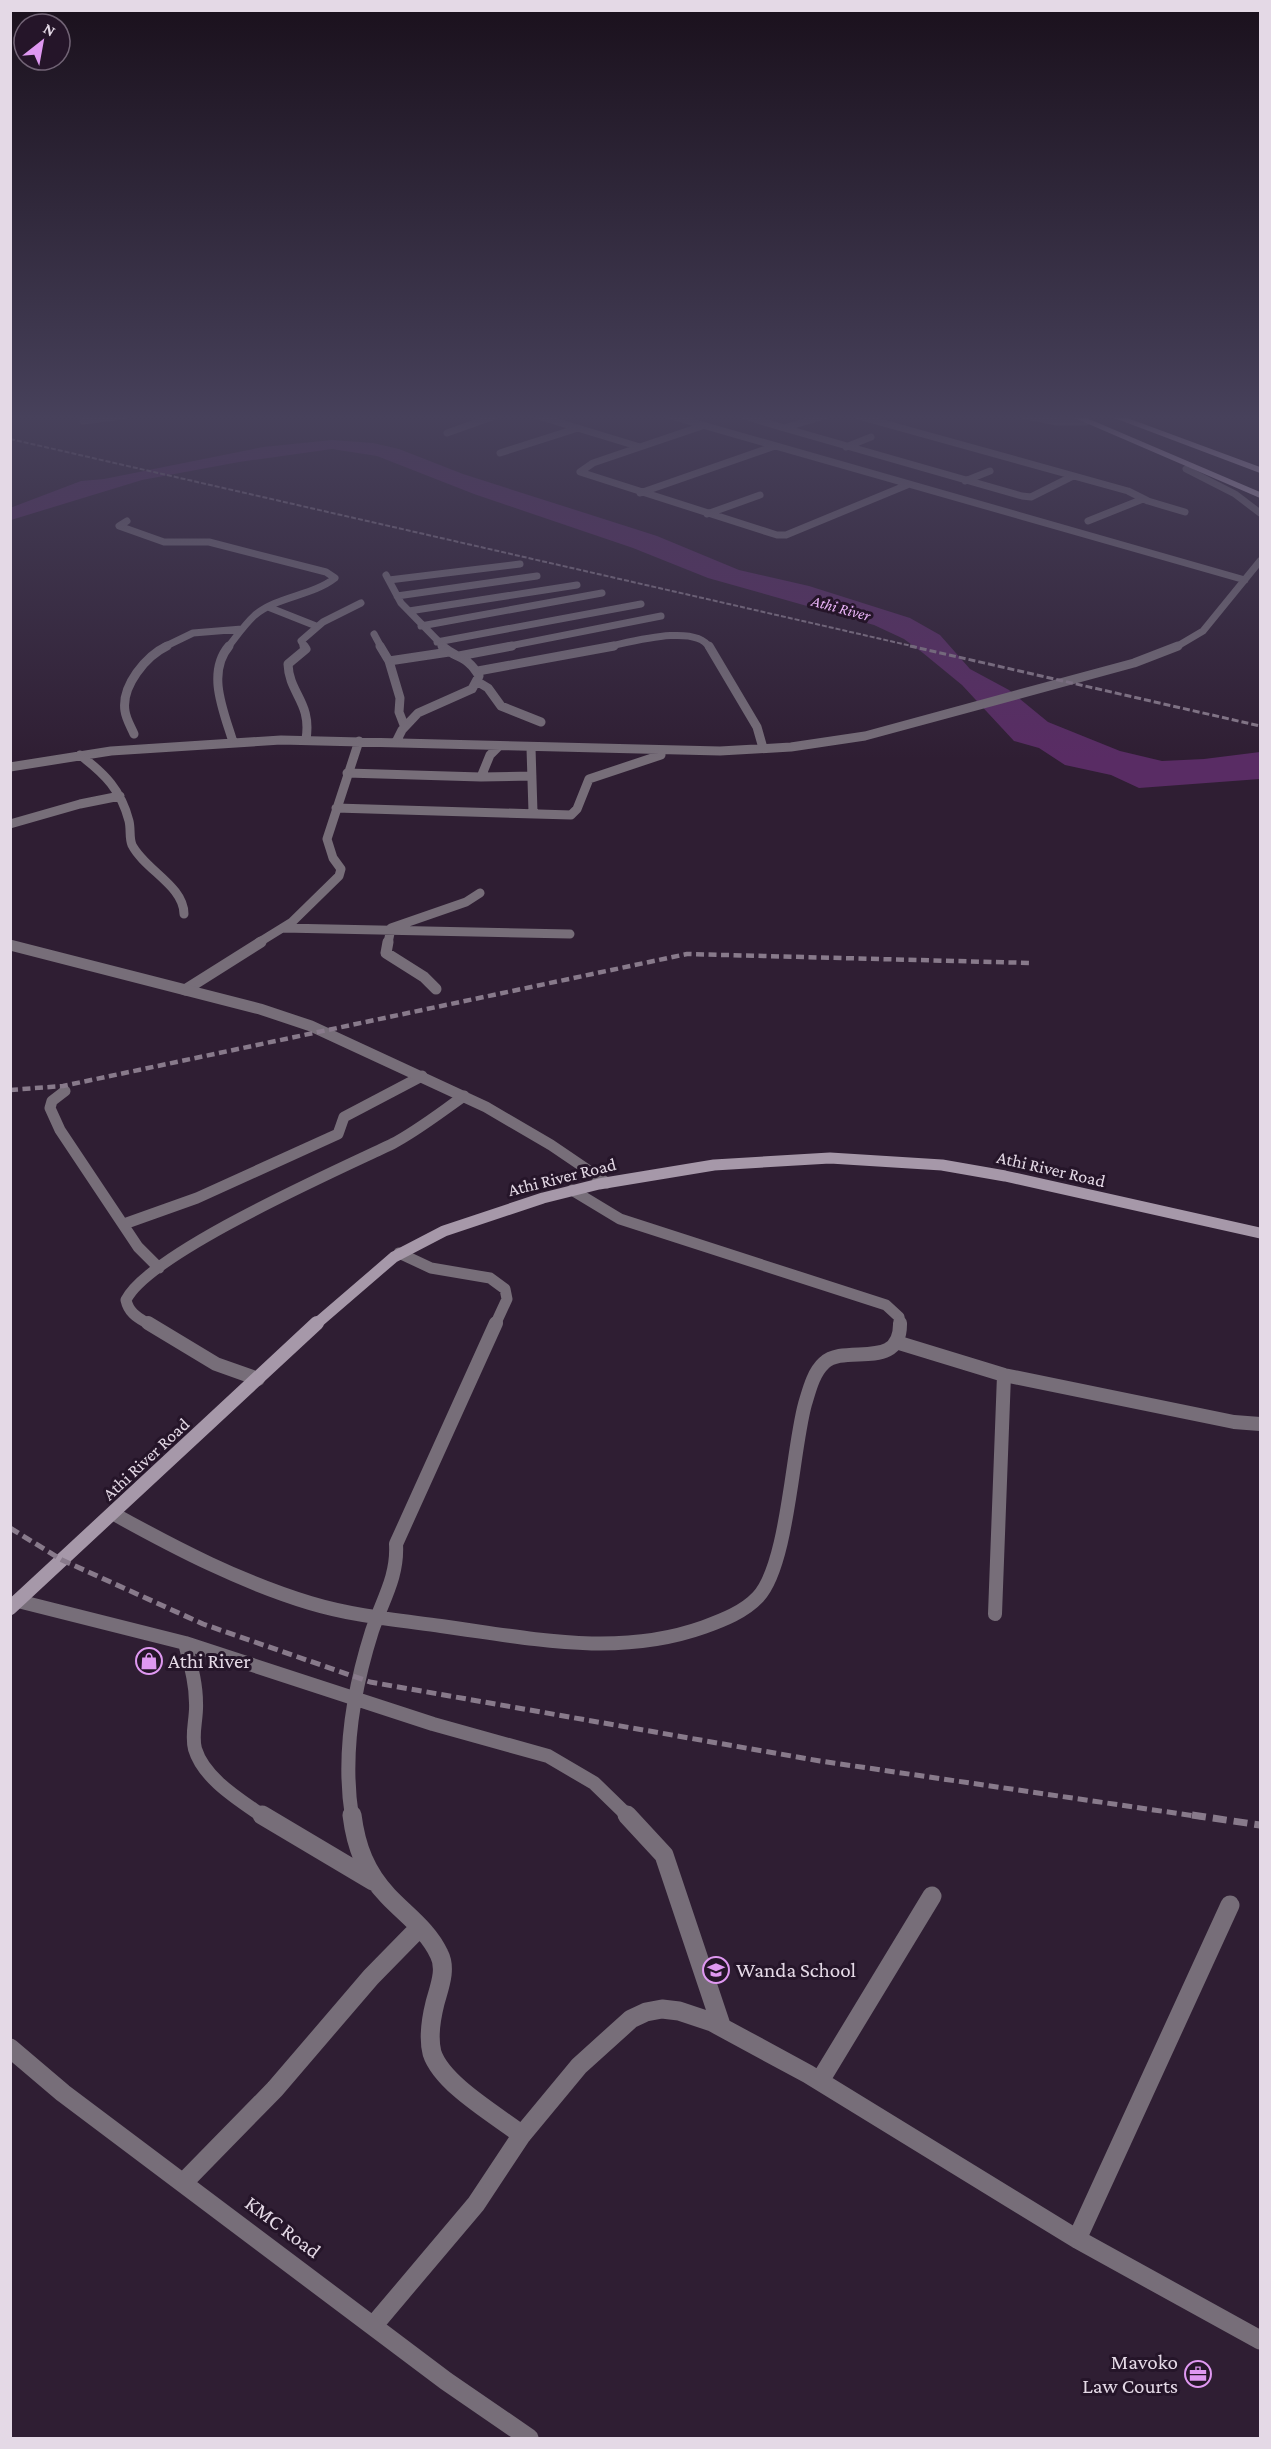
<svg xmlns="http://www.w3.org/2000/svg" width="1271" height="2449" viewBox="0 0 1271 2449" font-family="'Crimson Pro',serif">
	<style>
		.water { fill: #592c64 }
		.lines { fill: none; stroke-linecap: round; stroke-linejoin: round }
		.minor-far4 { stroke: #776e79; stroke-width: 7 }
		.minor-far3 { stroke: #776e79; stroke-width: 9 }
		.minor-far2 { stroke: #776e79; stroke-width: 11 }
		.minor-far1 { stroke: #776e79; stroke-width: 14 }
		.minor { stroke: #776e79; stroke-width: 19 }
		.tertiary { stroke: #776e79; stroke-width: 11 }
		.secondary-far1 { stroke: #a698a9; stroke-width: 11 }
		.secondary { stroke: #a698a9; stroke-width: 14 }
		.trunk { fill: #dac6df; fill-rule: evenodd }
		.rail-far4 { stroke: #887a8b; stroke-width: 2; stroke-dasharray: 5 2; stroke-linecap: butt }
		.rail-far3 { stroke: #887a8b; stroke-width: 3; stroke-dasharray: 7 3; stroke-linecap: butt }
		.rail-far2 { stroke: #887a8b; stroke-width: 4.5; stroke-dasharray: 8 4.5; stroke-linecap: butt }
		.rail-far1 { stroke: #887a8b; stroke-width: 5; stroke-dasharray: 10 5; stroke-linecap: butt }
		.rail { stroke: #887a8b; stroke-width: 7; stroke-dasharray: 14 7; stroke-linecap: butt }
		.labels { text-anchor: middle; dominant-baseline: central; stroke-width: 6; stroke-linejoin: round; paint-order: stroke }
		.far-water-label { font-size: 16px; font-style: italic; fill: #eab4f8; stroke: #251529 }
		.street-label { font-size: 18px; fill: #e4d9e6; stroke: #251529 }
		.near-poi-label { font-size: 21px; fill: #e4d9e6; stroke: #251529; text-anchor: start }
		.near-street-label { font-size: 21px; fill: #e4d9e6; stroke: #251529 }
	</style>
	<rect width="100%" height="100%" fill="#2f1e33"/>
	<path class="water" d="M332,440L373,443L399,449L463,474L657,536L739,570L809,586L910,618L940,635L970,669L1009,690L1048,722L1120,751L1162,761L1204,759L1260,752V779L1139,788L1111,775L1065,765L1039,748L1014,741L962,685L923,653L904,639L874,625L708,578L633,548L474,494L377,456L332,449L239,462L142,480L11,520L10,508L81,481L104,479L263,447Z"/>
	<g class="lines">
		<path class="minor-far4" d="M538,416L640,447L702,426
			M671,416L1245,580
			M745,416L784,428L824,416
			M858,416L1128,491L1148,501L1185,512
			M1026,416L1057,422H1086
			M83,421L122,416
			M784,428L1022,496L1031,497L1073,476
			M447,433L495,416
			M640,447L593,463L580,472L777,535H786L907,485
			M846,447L871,437
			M500,453L578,428
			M1192,467L1186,469L1235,494L1260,513
			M965,481L990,471
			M640,493L775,446
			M707,514L760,495
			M127,521L119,526L164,542H209L326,572L335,578C312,596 278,596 255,615C245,624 236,637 228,647
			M1088,521L1143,499
			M386,575L401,603L444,647
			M389,580L520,564
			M397,596L537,576
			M268,607L316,626
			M409,611L577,585
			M421,626L602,593
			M374,634L381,647
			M437,642L641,604
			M164,647L193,633L242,629
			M305,647L301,641L323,622L361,603
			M504,647L661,616
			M606,647C628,643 695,623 709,647
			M1176,647L1203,631L1260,561"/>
		<path class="minor-far3" d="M229,646C206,673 224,712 233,742
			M304,646L306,649L288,664C289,694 312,702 306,739
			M380,646L389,661
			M709,646L757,727L763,748
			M459,656L512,646
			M478,671L614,646
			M478,682L488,688L501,706L541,722
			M404,725L399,712L400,698L389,661L449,652
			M134,734C131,727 126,719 125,711C121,686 146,656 167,646
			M396,742L402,730L418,713L472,689L479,676C467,655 458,660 442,646
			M531,748L533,812
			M80,755C105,774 121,790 129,821C131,829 129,838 132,845C145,870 184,886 184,914
			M10,767L111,751L281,740L720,751L791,747L865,736L1134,663L1178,646
			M347,773L481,777L490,755L498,747
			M481,777L532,776
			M336,808L571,815L577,809L589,779L661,755
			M10,824L80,804L120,796
			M283,928L570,934
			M258,943L292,922L339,876L341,869L333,858L327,839L359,741
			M388,943L391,928L466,902L480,893"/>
		<path class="minor-far2" d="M388,942L386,953L424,977L436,989
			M185,990L261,942
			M65,1091L52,1101L50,1108L60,1130L138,1247L159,1268
			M572,1190L620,1219L886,1305L899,1317L900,1325
			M124,1224L197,1198L338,1134L344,1117L422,1076
			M399,1253L431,1268L490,1278L505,1289L507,1299L495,1325
			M150,1325C139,1318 129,1314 126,1300C149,1253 338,1170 392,1144C417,1131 441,1112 464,1096"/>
		<path class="minor-far1" d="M148,1323L216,1364L258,1379
			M896,1342L1004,1375L1234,1422L1260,1424
			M114,1514C177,1549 241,1582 310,1603C353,1616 397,1620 441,1626C530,1638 617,1658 704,1627C723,1620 744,1612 758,1597C788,1565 792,1451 805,1404C809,1391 813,1373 824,1363C845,1343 901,1372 900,1323
			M18,1601L185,1643L433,1724L548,1756L594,1783L629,1817
			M995,1614L1004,1375
			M185,1643C190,1663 196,1682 196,1703C197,1718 191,1734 195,1749C204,1779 240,1800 264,1817
			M352,1817C342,1754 353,1691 372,1631C382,1601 398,1577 396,1544L496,1323"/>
		<path class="minor" d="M262,1815L373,1881
			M352,1815C356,1847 366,1873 388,1896C406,1915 428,1930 439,1954C447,1969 439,1988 435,2003C431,2019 428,2037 432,2053C442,2084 496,2115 522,2135
			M627,1815L664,1855L721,2025
			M10,2048L63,2093L446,2381L529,2438
			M821,2079L932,1896
			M184,2182L275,2089L371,1977L419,1928
			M1077,2239L1230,1905
			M373,2326L476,2204L521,2136L579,2066L631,2019L646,2012L662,2009L679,2011L712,2022L808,2074L1077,2239L1260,2340"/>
		<path class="tertiary" d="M10,945L260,1009L311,1026L486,1107L551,1145L607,1183"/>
		<path class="secondary-far1" d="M315,1325L394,1257L444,1231L543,1198L599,1184L714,1165L830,1158L942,1165L1005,1176L1260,1233"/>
		<path class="secondary" d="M10,1608L317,1323"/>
		<path class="trunk" d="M1070,416H1082L1260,492V498Z
			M1109,416H1122L1260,467V473Z"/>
		<path class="rail-far4" d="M10,439L916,647"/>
		<path class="rail-far3" d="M910,646L1260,726"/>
		<path class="rail-far2" d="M10,1090L63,1086L687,954L1031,963"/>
		<path class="rail-far1" d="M10,1528L62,1560L203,1624L370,1682L820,1761L1202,1817"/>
		<path class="rail" d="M1192,1815L1260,1825"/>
	</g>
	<linearGradient id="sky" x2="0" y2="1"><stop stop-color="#1a101c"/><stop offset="0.55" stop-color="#47415b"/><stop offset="1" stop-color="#47415b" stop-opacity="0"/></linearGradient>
	<rect width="1271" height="759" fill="url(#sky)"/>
	<defs>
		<symbol id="shop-ring" viewBox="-11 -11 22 22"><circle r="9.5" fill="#251529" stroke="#df98f1" stroke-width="1.5"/><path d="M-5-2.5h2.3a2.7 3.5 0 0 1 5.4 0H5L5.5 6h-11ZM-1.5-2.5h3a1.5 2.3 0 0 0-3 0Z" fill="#df98f1"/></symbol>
		<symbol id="school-ring" viewBox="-11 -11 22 22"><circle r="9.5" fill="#251529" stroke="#df98f1" stroke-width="1.5"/><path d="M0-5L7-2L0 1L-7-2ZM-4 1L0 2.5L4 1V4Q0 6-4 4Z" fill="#df98f1"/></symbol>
		<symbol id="office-ring" viewBox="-11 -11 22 22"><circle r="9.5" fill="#251529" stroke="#df98f1" stroke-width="1.5"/><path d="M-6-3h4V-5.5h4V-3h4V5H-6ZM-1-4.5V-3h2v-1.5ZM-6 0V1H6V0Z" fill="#df98f1"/></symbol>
	</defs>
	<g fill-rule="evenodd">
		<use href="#shop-ring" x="134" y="1646" width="30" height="30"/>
		<use href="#school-ring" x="701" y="1955" width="30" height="30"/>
		<use href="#office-ring" x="1183" y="2359" width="30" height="30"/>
	</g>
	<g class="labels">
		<g class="far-water-label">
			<text transform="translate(841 608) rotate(15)">Athi River</text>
		</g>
		<g class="street-label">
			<text transform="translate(1051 1169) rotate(13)">Athi River Road</text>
			<text transform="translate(562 1177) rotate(-14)">Athi River Road</text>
			<text transform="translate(146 1459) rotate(-43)">Athi River Road</text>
		</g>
		<g class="near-poi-label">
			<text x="168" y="1661">Athi River</text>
			<text x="736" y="1970">Wanda School</text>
			<text x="1178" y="2362" text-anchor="end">Mavoko<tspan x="1178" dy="24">Law Courts</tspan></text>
		</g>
		<g class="near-street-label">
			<text transform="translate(283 2227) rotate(37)">KMC Road</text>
		</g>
	</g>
	<rect width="1271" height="2449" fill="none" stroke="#e4d9e6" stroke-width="24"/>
	<g transform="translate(42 42) rotate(31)"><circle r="28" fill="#251529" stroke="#716375" stroke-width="1.5"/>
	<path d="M0-4.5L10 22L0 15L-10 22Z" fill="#df98f1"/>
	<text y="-9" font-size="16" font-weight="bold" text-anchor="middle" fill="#e4d9e6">N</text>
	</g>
</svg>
